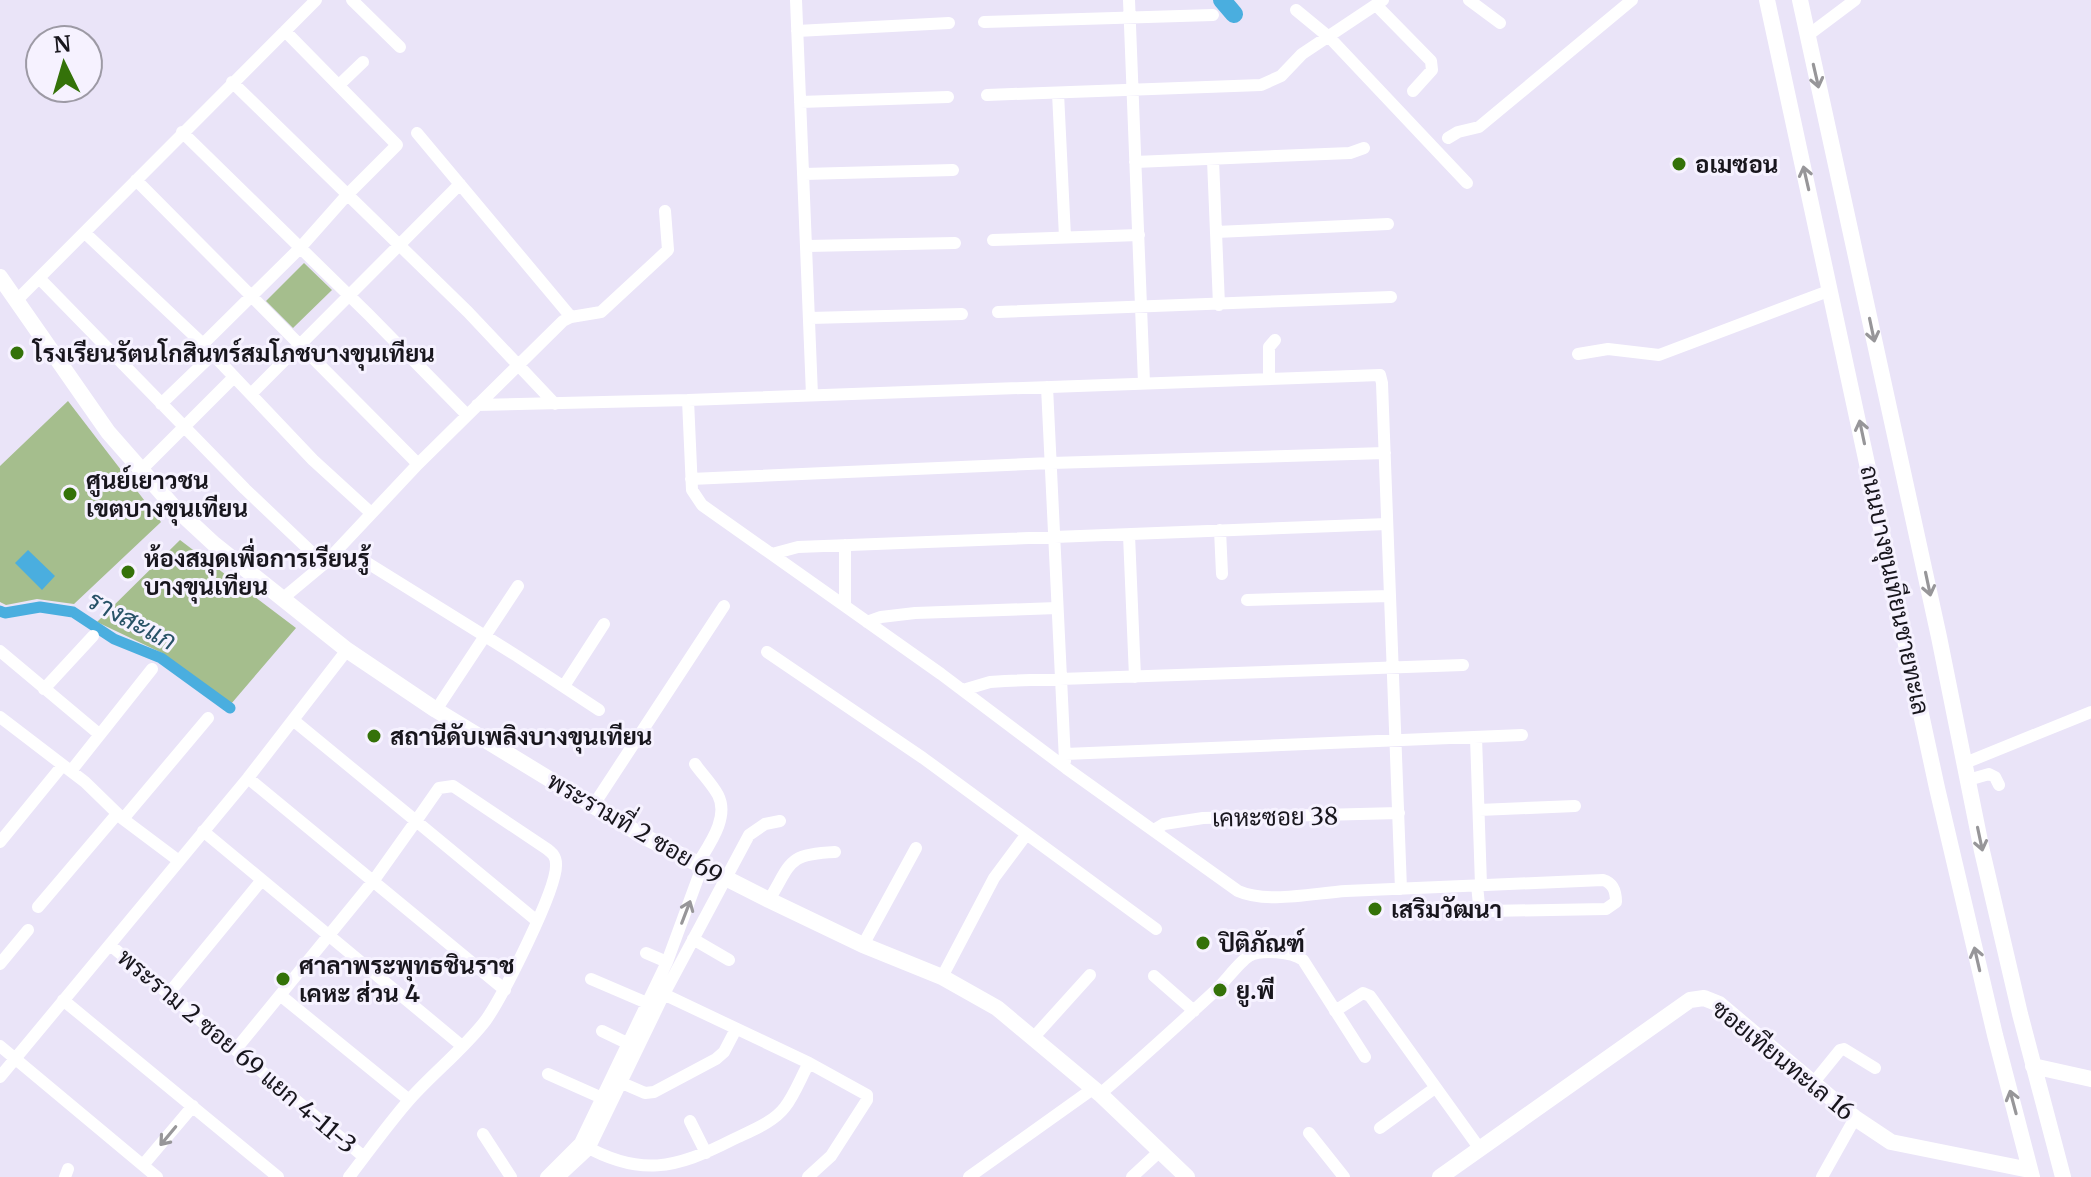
<svg xmlns="http://www.w3.org/2000/svg" width="2091" height="1177" viewBox="0 0 2091 1177" font-family="Merriweather,Sarabun,serif">
	<style>
		.green { fill: #a5be8d }
		.water { fill: #4aaedf }
		.lines { fill: none; stroke-linecap: round; stroke-linejoin: round }
		.canal { stroke: #4aaedf; stroke-width: 11 }
		.river { stroke: #4aaedf; stroke-width: 18 }
		.street { stroke: #fff; stroke-width: 12 }
		.secondary { stroke: #fff; stroke-width: 16 }
		.oneway { stroke: #979699 }
		.poi-dot { fill: #347209; stroke: #f6f2ff; stroke-width: 3 }
		.labels { text-anchor: middle; dominant-baseline: central; stroke-width: 6; stroke-linejoin: round; paint-order: stroke }
		.poi-label { font-size: 24px; font-weight: bold; fill: #18161d; stroke: #f6f2ff; text-anchor: start }
		.street-label { font-size: 24px; fill: #18161d; stroke: #f6f2ff }
		.water-label { font-size: 26px; font-style: italic; fill: #285267; stroke: #f6f2ff }
	</style>
	<rect width="100%" height="100%" fill="#eae4f8"/>
	<path class="green" d="M304,263L332,290L293,328L266,301Z
		M68,401L161,522L74,604L37,599L6,605L0,602V466Z
		M180,540L296,628L231,704L162,653L97,622Z"/>
	<path class="water" d="M28,550L55,576L42,590L15,563Z"/>
	<g class="lines">
		<path class="canal" d="M0,611L5,613L40,607L73,612L114,639L161,658L230,708"/>
		<path class="river" d="M1222,0L1234,14"/>
		<path class="street" d="M352,0L400,47
			M796,0L812,395
			M1129,0L1144,383
			M1469,0L1500,23
			M1376,5L1431,61L1432,70L1413,91
			M1296,10L1330,38L1467,183
			M984,22L1213,15
			M797,31L949,23
			M1807,36L1855,0
			M232,82L468,312L555,404
			M339,85L363,62
			M1058,93L1065,237
			M987,95L1261,85L1281,76L1302,54L1383,0
			M800,102L948,97
			M182,132L369,315L467,415
			M417,133L571,317
			M1448,138L1458,132L1479,127L1632,0
			M1213,160L1219,305
			M1135,162L1350,153L1364,148
			M804,174L953,170
			M136,180L418,464
			M1216,232L1388,224
			M85,233L203,344L313,460L371,513
			M993,240L1139,235
			M807,246L955,243
			M40,279L245,489L324,564
			M17,300L316,0
			M998,312L1391,297
			M810,318L962,314
			M203,344L300,248L347,195L397,145L285,31
			M1578,354L1608,349L1659,355L1831,290
			M1269,377V347L1275,340
			M1047,387L1065,761
			M251,394L460,184
			M688,400L692,490L702,505L941,674L1066,768L1238,891C1267,904 1314,893 1346,891C1432,887 1517,884 1603,880C1613,883 1616,891 1616,902L1606,909L1487,911L1479,905L1477,885
			M161,404L213,354
			M477,405L688,400L1380,375L1382,383L1401,889
			M141,470L234,377
			M691,479L1051,463L1385,453
			M1220,530L1222,574
			M1129,535L1135,677
			M772,554L798,547L1387,524
			M366,562L517,656L599,710
			M282,599L324,564L418,464L563,321L571,317L601,312L668,250L665,211
			M1247,600L1390,596
			M845,606V545
			M867,622L881,617L915,613L1057,608
			M0,651L99,734
			M767,652L923,758L1156,929
			M564,686L604,624
			M44,689L93,636
			M963,690L990,682L1005,681L1463,665
			M436,710L518,586
			M0,717L85,782L123,819L179,861
			M293,720L416,821L439,788L453,786L547,849C552,853 556,856 556,864C558,888 502,997 486,1020C464,1049 434,1072 410,1099C388,1124 369,1151 349,1177
			M1476,737L1481,885
			M1065,754L1522,735
			M1965,763L2091,712
			M695,764C702,774 712,784 718,795C730,818 708,846 697,865
			M71,771L152,669
			M248,778L505,990
			M1968,780L1989,774L1995,777L1999,785
			M593,806L724,606
			M1479,810L1575,806
			M123,819L208,718
			M1154,830L1164,824L1203,818L1399,813
			M203,831L462,1046
			M0,842L62,766
			M769,900C792,862 787,854 835,852
			M38,907L117,814
			M693,939L729,960
			M110,945L364,1157
			M863,945L916,848
			M646,953L667,962
			M0,964L28,930
			M1154,976L1194,1011
			M942,977L994,878L1026,835
			M591,979L654,1006
			M657,991L809,1063L867,1095V1100L831,1156L808,1177
			M169,993L261,881
			M280,995L409,1100
			M63,1000L278,1177
			M1335,1011L1363,993L1370,996L1480,1149
			M602,1031L629,1044
			M1034,1037L1090,975
			M0,1046L157,1177
			M236,1049L374,880L416,821L537,921
			M548,1074L602,1098
			M0,1077L248,778L347,650
			M615,1080L645,1093L654,1092L716,1059L724,1052L736,1029
			M1814,1082L1840,1050L1844,1049L1875,1068
			M1100,1094C1139,1061 1177,1026 1215,991C1225,982 1239,962 1249,956C1262,949 1292,952 1303,960L1365,1057
			M690,1121L706,1153
			M1380,1128L1435,1088
			M1309,1133L1344,1177
			M483,1134L511,1177
			M583,1145C640,1177 675,1169 732,1140C750,1131 773,1123 785,1107C795,1094 801,1077 809,1063
			M143,1165L193,1106
			M65,1177L68,1169
			M546,1177L580,1143L667,962L702,867
			M559,1177L589,1149L664,994L749,835L765,824L780,821
			M969,1177L1094,1088
			M1132,1177L1160,1151
			M1822,1177L1855,1118"/>
		<path class="secondary" d="M1767,0L1937,788L1995,1035L2032,1177
			M1800,0L1939,637L1982,851L2020,1014L2063,1177
			M0,277L108,432L173,506L214,544L347,650L436,710L641,835L769,900L863,945L942,977L997,1008L1100,1094L1187,1177
			M2033,1066L2091,1079
			M1440,1177L1690,1000L1704,998L1719,1004L1855,1118L1891,1142L2030,1170"/>
	</g>
	<defs><path id="oneway-shaft" d="M-6 0H5M1.5-3L5.5 0L1.5 3" fill="none" stroke-width="1.6" stroke-linecap="round" stroke-linejoin="round" transform="scale(2)"/></defs>
	<g class="oneway">
		<use href="#oneway-shaft" transform="translate(1816 76) rotate(77)"/>
		<use href="#oneway-shaft" transform="translate(1806 178) rotate(-103)"/>
		<use href="#oneway-shaft" transform="translate(1872 330) rotate(78)"/>
		<use href="#oneway-shaft" transform="translate(1862 432) rotate(-102)"/>
		<use href="#oneway-shaft" transform="translate(1928 584) rotate(78)"/>
		<use href="#oneway-shaft" transform="translate(1980 839) rotate(78)"/>
		<use href="#oneway-shaft" transform="translate(686 912) rotate(-69)"/>
		<use href="#oneway-shaft" transform="translate(1977 959) rotate(-103)"/>
		<use href="#oneway-shaft" transform="translate(2013 1102) rotate(-105)"/>
		<use href="#oneway-shaft" transform="translate(168 1136) rotate(130)"/>
	</g>
	<g class="poi-dot">
		<circle cx="1679" cy="164" r="8"/>
		<circle cx="17" cy="353" r="8"/>
		<circle cx="70" cy="494" r="8"/>
		<circle cx="128" cy="572" r="8"/>
		<circle cx="374" cy="736" r="8"/>
		<circle cx="1375" cy="909" r="8"/>
		<circle cx="1203" cy="943" r="8"/>
		<circle cx="283" cy="979" r="8"/>
		<circle cx="1220" cy="990" r="8"/>
	</g>
	<g class="labels">
		<g class="poi-label">
			<text x="1695" y="164">อเมซอน</text>
			<text x="33" y="353">โรงเรียนรัตนโกสินทร์สมโภชบางขุนเทียน</text>
			<text x="86" y="480">ศูนย์เยาวชน<tspan x="86" dy="28">เขตบางขุนเทียน</tspan></text>
			<text x="144" y="558">ห้องสมุดเพื่อการเรียนรู้<tspan x="144" dy="28">บางขุนเทียน</tspan></text>
			<text x="390" y="736">สถานีดับเพลิงบางขุนเทียน</text>
			<text x="1391" y="909">เสริมวัฒนา</text>
			<text x="1219" y="943">ปิติภัณฑ์</text>
			<text x="299" y="965">ศาลาพระพุทธชินราช<tspan x="299" dy="28">เคหะ ส่วน 4</tspan></text>
			<text x="1236" y="990">ยู.พี</text>
		</g>
		<g class="street-label">
			<text transform="translate(1895 590) rotate(78)">ถนนบางขุนเทียนชายทะเล</text>
			<text transform="translate(1275 817) rotate(-1)">เคหะซอย 38</text>
			<text transform="translate(635 828) rotate(30)">พระรามที่ 2 ซอย 69</text>
			<text transform="translate(237 1051) rotate(40)">พระราม 2 ซอย 69 แยก 4-11-3</text>
			<text transform="translate(1783 1060) rotate(39)">ซอยเทียนทะเล 16</text>
		</g>
		<g class="water-label">
			<text transform="translate(132 620) rotate(28)">รางสะแก</text>
		</g>
	</g>
	<g transform="translate(64 64) rotate(355)"><circle r="38" fill="#f6f2ff" stroke="#9d9aa5" stroke-width="2"/>
	<path d="M0-6L14 30L0 20L-14 30Z" fill="#347209"/>
	<text y="-12" font-size="22" font-weight="bold" text-anchor="middle" fill="#18161d">N</text>
	</g>
</svg>
